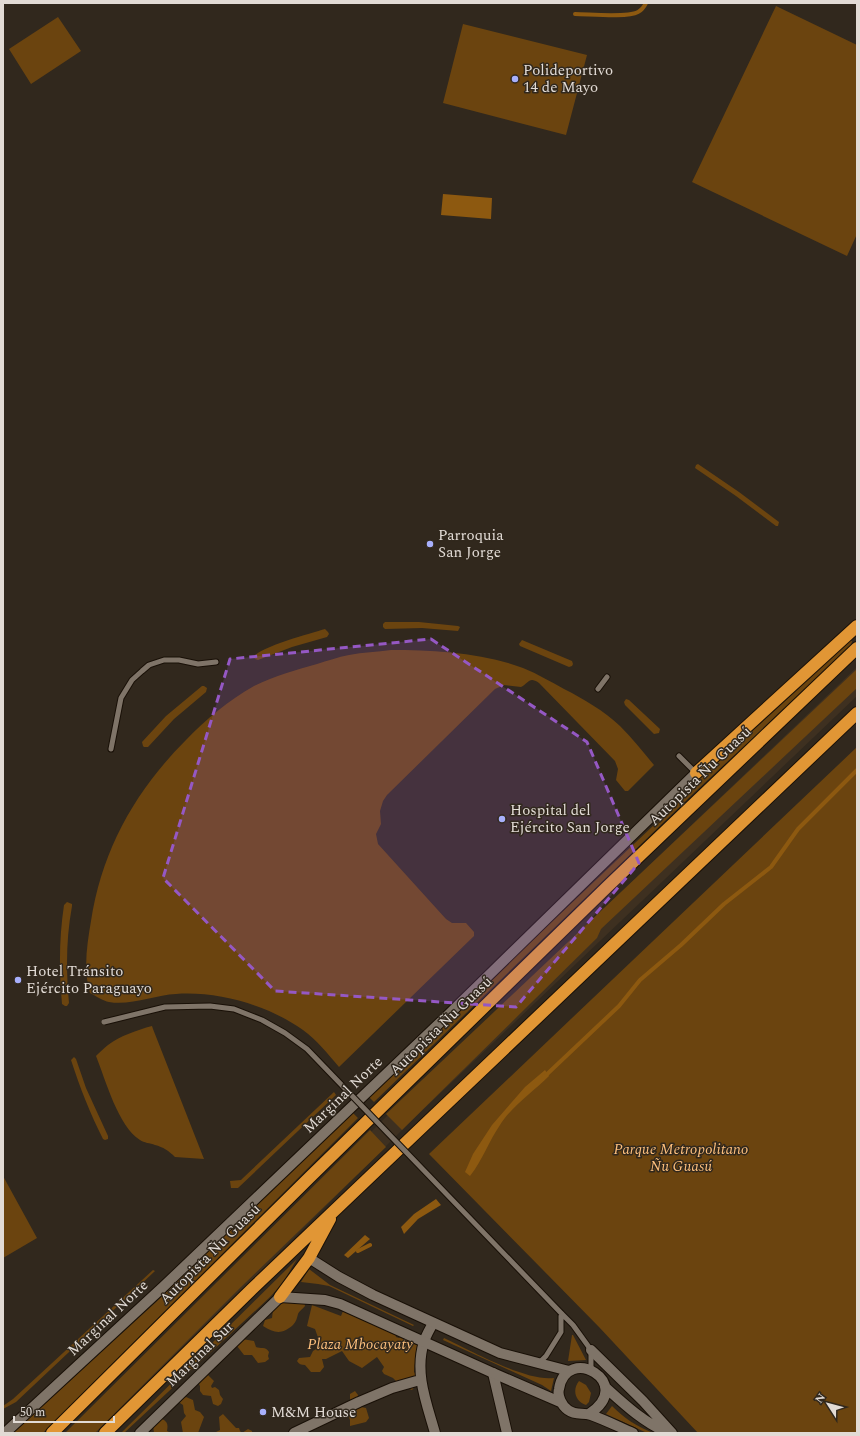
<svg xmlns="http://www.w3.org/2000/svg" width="860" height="1436" viewBox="0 0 860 1436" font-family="Spectral,serif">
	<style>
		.built { fill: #3e3020 }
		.green { fill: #6b440f }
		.water { fill: #8d5910 }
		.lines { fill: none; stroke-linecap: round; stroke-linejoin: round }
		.stream { stroke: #8d5910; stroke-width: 4 }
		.lane-casing { stroke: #191007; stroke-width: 7 }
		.street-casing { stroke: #191007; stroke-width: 12 }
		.secondary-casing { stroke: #191007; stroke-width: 12 }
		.highway-casing { stroke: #191007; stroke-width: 14 }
		.lane { stroke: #7f7468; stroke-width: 5 }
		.street { stroke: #7f7468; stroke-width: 10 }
		.secondary { stroke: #7f7468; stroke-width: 10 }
		.highway { stroke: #e19635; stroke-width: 12 }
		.lane-bridge-casing { stroke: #191007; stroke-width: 7; stroke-linecap: butt }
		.lane-bridge { stroke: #7f7468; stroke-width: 5 }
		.marked { fill: #9558c4; fill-opacity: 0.2; stroke: #9558c4; stroke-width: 3; stroke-dasharray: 8 5; stroke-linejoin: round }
		.poi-dot { fill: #a8b0fc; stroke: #31281d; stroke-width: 1.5 }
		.labels { text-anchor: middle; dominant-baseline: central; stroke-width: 3; stroke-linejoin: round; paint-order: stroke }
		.poi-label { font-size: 15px; fill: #e2dbd5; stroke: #31281d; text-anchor: start }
		.street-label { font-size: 15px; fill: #e2dbd5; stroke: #31281d }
		.park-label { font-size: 15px; font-style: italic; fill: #fbbe7c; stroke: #31281d }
	</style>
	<rect width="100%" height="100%" fill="#31281d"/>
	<path class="built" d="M857,667V696L409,1123L99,1433H70L396,1107Z"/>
	<path class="green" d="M776,6L857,45V234L847,256L692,182Z
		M58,17L81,51L31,84L9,49Z
		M463,24L587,55L566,135L443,103Z
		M698,464L739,492L779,522L778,526H776L736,496L695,468L696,465Z
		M385,622H419L458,626L460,627L458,631L422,628L385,629L383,627V624Z
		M325,629L328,632L329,634L327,637L292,647L258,660L255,659L254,657C259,647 312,633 325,629Z
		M522,640L572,661L573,664L572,666L569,667L520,646L519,644Z
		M850,640L852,641L851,646L696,791L374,1102L368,1096L692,789L701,775Z
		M391,650C433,650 484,653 523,668C538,674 551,682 564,689C584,699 604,711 620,726C632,738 643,752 654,765L628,791H625L616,780L618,769L615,761L539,683C529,676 529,683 521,687L504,685L495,689L387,795L383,801L380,811L381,824L376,834L378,844L446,919L452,923H466L474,932V936L339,1067C328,1054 317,1040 303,1030C268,1005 218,991 176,994C155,995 130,1006 109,1002C103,1001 96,996 90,993C83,969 87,945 91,921C102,850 135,791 186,740C206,719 229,700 254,686C274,676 296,670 317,664C327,661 338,657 349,655C363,652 377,652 391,650Z
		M857,669V688L601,929L597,938L402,1130L386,1114Z
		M202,686H204L207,688L206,692L174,719L148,747H144L143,746L142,742L166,716Z
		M626,699L629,700L660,729L659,733L654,734L625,705L624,702Z
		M857,747V1433H698L599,1327L429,1154Z
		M67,902L72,904V906C66,939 66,970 69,1003L67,1006H65L62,1004C59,970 59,938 64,905Z
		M152,1026L153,1029L204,1159L175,1157C169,1151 163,1147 155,1145C150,1143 144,1143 140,1140C118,1126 106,1081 96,1056C100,1052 104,1048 108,1045C120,1036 137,1030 152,1026Z
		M74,1057L76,1059L86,1088L108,1136V1139L105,1140L103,1139C90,1113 80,1088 71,1060Z
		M334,1092L336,1095L238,1188H231L230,1181L241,1180L243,1178Z
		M351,1111L358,1118L43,1433H13L155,1303Z
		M370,1130L386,1147L241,1287L95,1433H65Z
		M3,1176L37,1238L3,1258Z
		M297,1259L282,1284L269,1298L124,1433H121Z
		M309,1269L330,1285L414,1325L413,1326L329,1286L318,1284L301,1282Z
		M153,1270L155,1271L16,1402L3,1409V1406L13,1399Z
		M284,1298L304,1301L305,1306C303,1309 299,1311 298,1314C297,1318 296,1322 293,1325C282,1335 274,1333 263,1326L265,1320L272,1318L273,1310Z
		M312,1305L341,1316L343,1311L358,1317L359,1318H364L395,1333L396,1337L399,1338L402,1336L411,1343L417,1345L414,1372L417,1375L418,1383L412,1390L401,1386L393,1378L384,1374L382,1371L384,1367L377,1357L362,1368L349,1361L342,1351L326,1359H322L324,1367L320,1372H311L305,1365C301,1365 299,1364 297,1361L299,1358L310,1357L313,1351L321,1346L315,1329L307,1326Z
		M572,1335H573L586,1360L568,1361Z
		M444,1338C470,1350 526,1382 554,1378L551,1391L542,1385L443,1340Z
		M242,1339L254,1341L256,1347C260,1349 266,1346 269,1352L268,1356L269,1359L265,1362L258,1363L252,1355H244L237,1346Z
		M208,1375L214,1381L211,1386L212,1388L215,1387L219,1390L220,1395L223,1399L221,1404L218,1406L213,1404L211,1396L203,1395L200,1391V1386L198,1382Z
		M579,1381L586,1385L591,1393L589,1402L586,1405C575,1401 572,1390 579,1381Z
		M355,1391L358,1395L356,1406L366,1408L369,1418L366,1422L350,1426V1420L347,1412L353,1403L350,1399V1394Z
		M186,1397L193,1400L195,1410L200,1412L204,1417L198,1433H183L181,1422L186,1416L184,1413L183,1405L180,1403L181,1399Z
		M612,1406C624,1418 636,1426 653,1433H647L606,1414Z
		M223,1414L236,1428H239L240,1431L242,1433L248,1429L252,1431V1433H214L220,1430L219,1417Z
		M162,1419C168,1422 168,1425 167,1431L171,1433H154L153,1425L157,1421Z"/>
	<path class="water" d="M443,194L492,198L491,219L441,215Z
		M545,1070L549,1076C533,1092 512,1106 500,1125C489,1141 482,1161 470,1176L465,1172L473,1154L492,1125L525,1087Z
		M436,1199L441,1205L418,1219L404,1234L401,1227L414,1214Z
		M365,1235L370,1239L348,1258L344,1255Z"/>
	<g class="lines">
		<path class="stream" d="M575,14C589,14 627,18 638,12C642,10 644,7 646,3
			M544,1077L619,1006L640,980L681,945L724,904L771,867L798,829L857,770
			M358,1251L370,1245"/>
		<defs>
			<path id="lane" d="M598,689L607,677
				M111,749L121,698L132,680L142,671L149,665L164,660H179L198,664L216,662
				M679,756L696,773
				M561,1313L573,1325L591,1350V1370
				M539,1363L546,1356L561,1332V1313"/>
			<path id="street" d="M433,1323C430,1329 426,1335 424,1342C414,1373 427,1404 435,1433
				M493,1373L507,1433
				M5,1433L163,1287L448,1015L696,773
				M140,1433L280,1297
				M294,1433L359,1402L392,1388L420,1380"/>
			<path id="secondary" d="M309,1258L339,1277L373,1295L500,1353L569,1371
				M280,1297L325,1300L340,1304L493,1373L560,1402
				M591,1350L643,1401L672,1433
				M605,1387C625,1405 643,1422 668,1433
				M589,1414C637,1383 566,1343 559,1389C557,1396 562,1406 568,1410C576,1416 583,1412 591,1415C605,1420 619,1427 633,1433"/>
			<path id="highway" d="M696,773L857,626
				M280,1297L309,1258L330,1219
				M52,1433L310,1177L608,886L857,648
				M105,1433L252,1289L857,713"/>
		</defs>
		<use href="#lane" class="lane-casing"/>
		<use href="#street" class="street-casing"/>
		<use href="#secondary" class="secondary-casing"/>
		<use href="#highway" class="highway-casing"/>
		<use href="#lane" class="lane"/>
		<use href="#street" class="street"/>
		<use href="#secondary" class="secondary"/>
		<use href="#highway" class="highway"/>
		<defs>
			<path id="lane-bridge" d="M104,1022L165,1007L210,1006L234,1009L262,1020L285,1033L307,1049L561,1313"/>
		</defs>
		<use href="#lane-bridge" class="lane-bridge-casing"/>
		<use href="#lane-bridge" class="lane-bridge"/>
	</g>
	<path class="marked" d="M431,639L587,742L639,863L516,1007L275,991L163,878L230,659Z"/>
	<g class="poi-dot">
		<circle cx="515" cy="79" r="4"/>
		<circle cx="430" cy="544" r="4"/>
		<circle cx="502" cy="819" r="4"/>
		<circle cx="18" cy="980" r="4"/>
		<circle cx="263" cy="1412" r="4"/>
	</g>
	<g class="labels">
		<g class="poi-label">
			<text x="523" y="70">Polideportivo<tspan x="523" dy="17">14 de Mayo</tspan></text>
			<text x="438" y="535">Parroquia<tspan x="438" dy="17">San Jorge</tspan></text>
			<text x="510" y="810">Hospital del<tspan x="510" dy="17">Ejército San Jorge</tspan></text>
			<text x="26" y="971">Hotel Tránsito<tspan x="26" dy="17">Ejército Paraguayo</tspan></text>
			<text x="271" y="1412">M&amp;M House</text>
		</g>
		<g class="street-label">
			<text transform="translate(700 776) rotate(-44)">Autopista Ñu Guasú</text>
			<text transform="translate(441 1026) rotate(-44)">Autopista Ñu Guasú</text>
			<text transform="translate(343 1095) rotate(-44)">Marginal Norte</text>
			<text transform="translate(210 1254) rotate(-45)">Autopista Ñu Guasú</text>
			<text transform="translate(108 1318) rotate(-43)">Marginal Norte</text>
			<text transform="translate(200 1354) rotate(-44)">Marginal Sur</text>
		</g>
		<g class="park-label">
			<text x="681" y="1149">Parque Metropolitano<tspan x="681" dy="17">Ñu Guasú</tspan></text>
			<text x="360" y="1344">Plaza Mbocayaty</text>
		</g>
	</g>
	<rect width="860" height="1436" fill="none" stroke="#e2dbd5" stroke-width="8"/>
	<g transform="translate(828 1404) rotate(306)" stroke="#31281d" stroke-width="3" paint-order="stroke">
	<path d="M0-3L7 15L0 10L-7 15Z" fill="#e2dbd5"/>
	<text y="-6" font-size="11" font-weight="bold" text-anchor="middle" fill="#e2dbd5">N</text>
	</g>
	<path d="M14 1416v6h100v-6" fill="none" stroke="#e2dbd5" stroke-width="2"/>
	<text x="20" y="1416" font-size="12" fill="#e2dbd5" stroke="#31281d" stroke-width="3" paint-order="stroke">50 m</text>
</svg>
